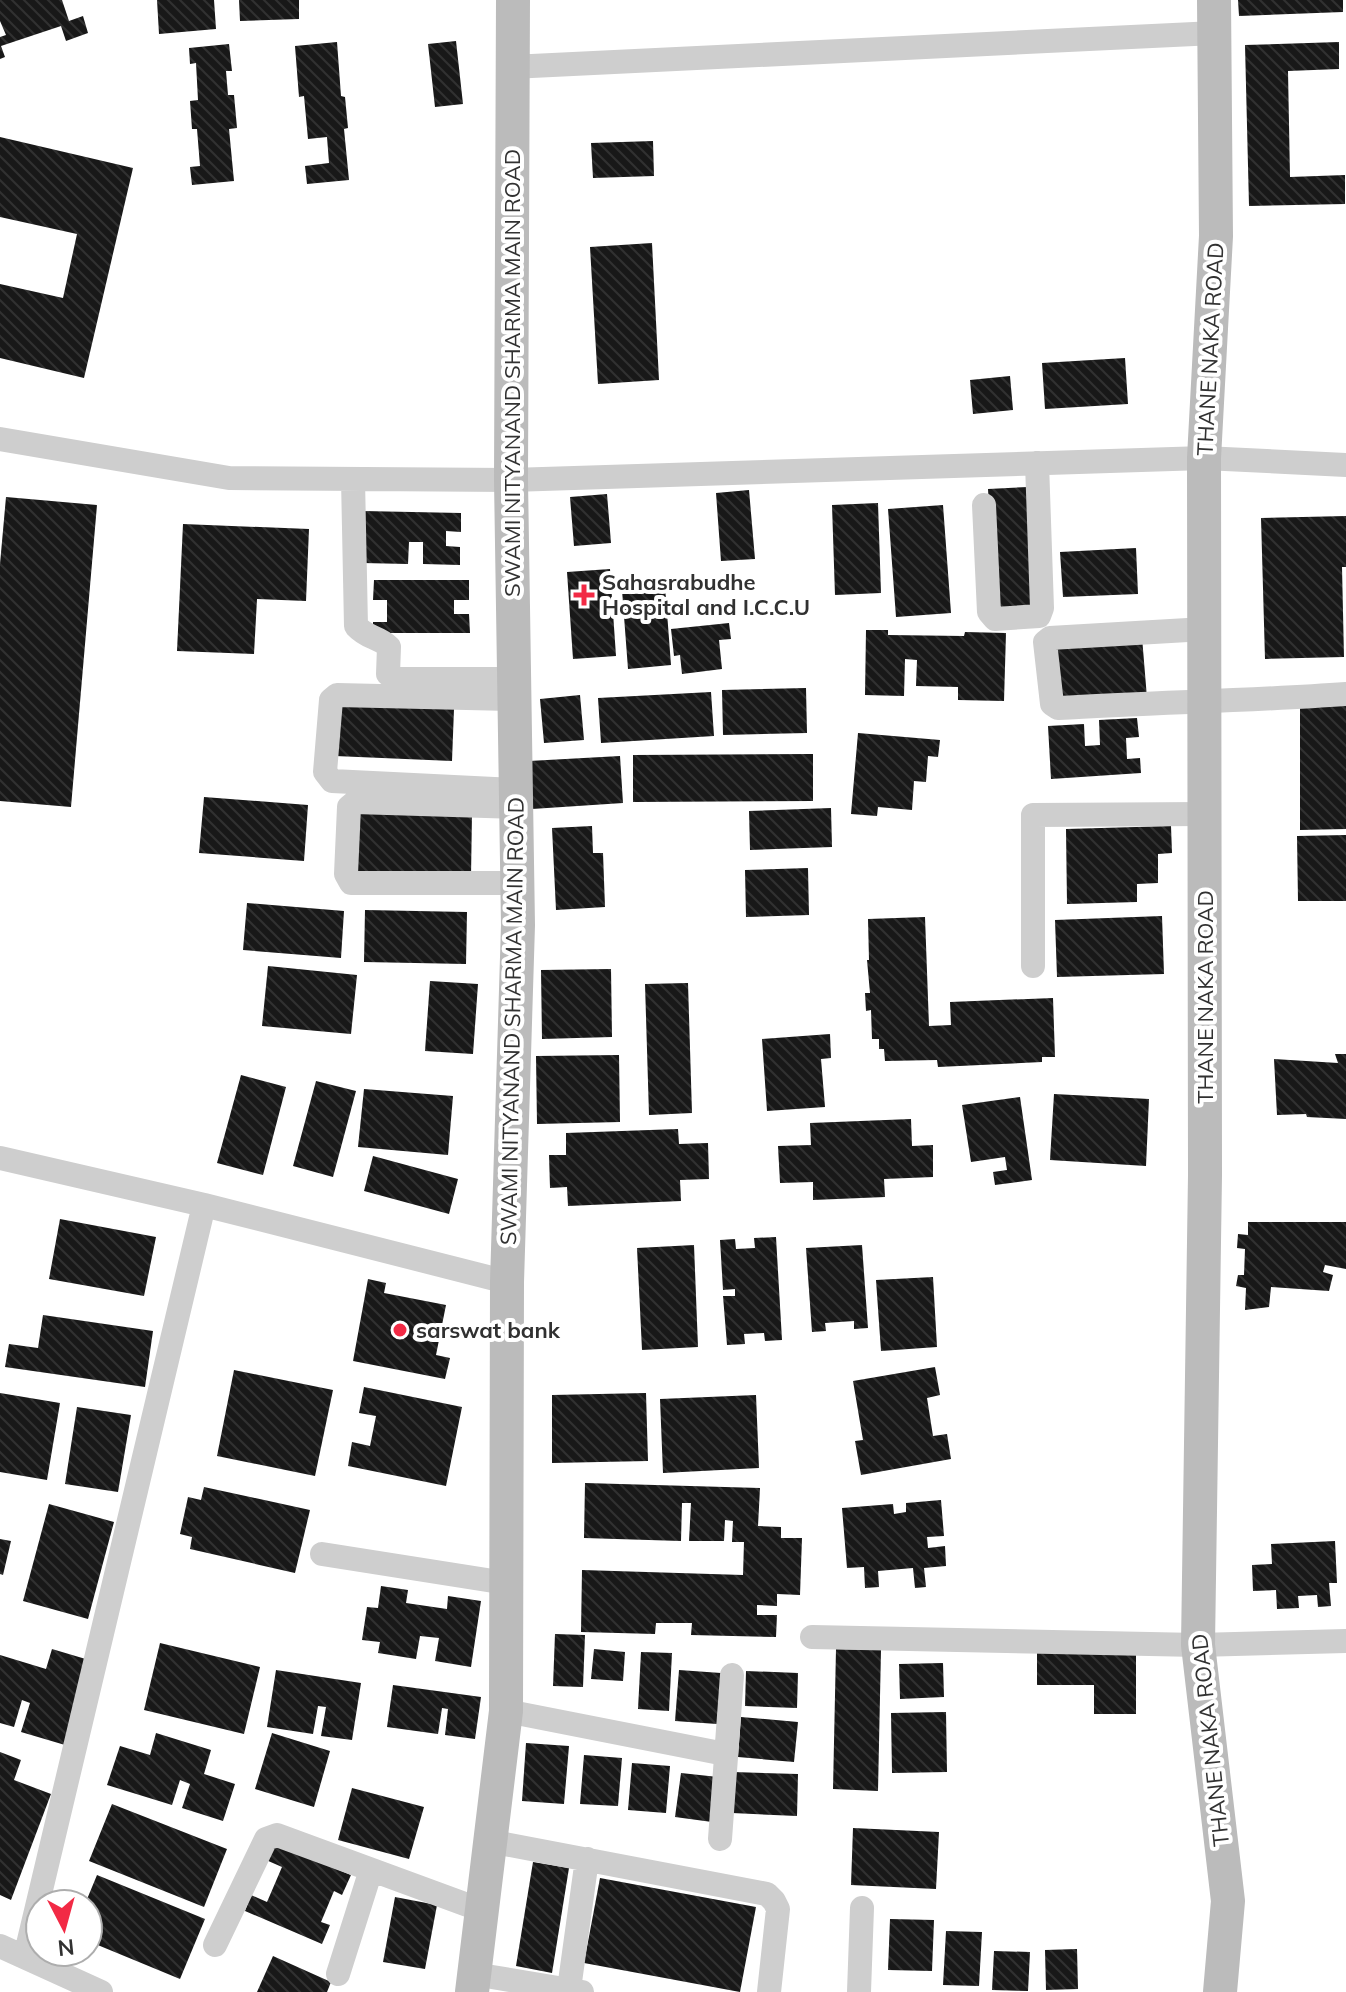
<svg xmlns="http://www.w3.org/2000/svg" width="1346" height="1992" viewBox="0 0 1346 1992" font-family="Mulish,sans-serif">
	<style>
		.building { fill: url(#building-back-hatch) }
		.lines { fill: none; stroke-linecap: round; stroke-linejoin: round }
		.street { stroke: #cecece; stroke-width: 24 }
		.secondary { stroke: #bbb; stroke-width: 34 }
		.poi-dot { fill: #f22a45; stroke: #fff; stroke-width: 3 }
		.labels { text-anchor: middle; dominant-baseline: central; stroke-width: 8; stroke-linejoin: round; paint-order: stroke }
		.street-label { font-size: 22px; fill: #313131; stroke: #fff }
		.poi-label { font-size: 22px; font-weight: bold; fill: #313131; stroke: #fff; text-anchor: start }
	</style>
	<defs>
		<pattern id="building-back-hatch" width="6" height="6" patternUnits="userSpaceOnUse" patternTransform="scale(2)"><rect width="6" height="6" fill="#181818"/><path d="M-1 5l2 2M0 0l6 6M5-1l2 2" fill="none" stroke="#313131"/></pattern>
	</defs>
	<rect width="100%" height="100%" fill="#fff"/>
	<path class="building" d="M0,0H62L69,21L83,16L88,33L66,41L61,26L1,46L5,57L0,59V37L6,35L0,21Z
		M157,0H214L216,29L159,34Z
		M239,0H299V19L240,21Z
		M1238,0H1343V12L1239,16Z
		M456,41L463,104L435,107L428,44Z
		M337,42L341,96L345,97L348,128L344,129L349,180L307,184L305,166L329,163L327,137L308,139L304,96L299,97L295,46Z
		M1339,42V69L1288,71L1290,177L1345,175V204L1249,206L1245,45Z
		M229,44L232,71H226L228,95H234L237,128L229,129L234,181L192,185L190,167L200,166L197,129H192L190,101L198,100L196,63L190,64L189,48Z
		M0,137L133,168L84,378L0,358V284L63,298L77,234L0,217Z
		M653,141L654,176L593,178L591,143Z
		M652,243L659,380L598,384L590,247Z
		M1125,358L1128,404L1045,409L1042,363Z
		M1010,376L1013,410L973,414L970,380Z
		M1028,487L1035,608L995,611L988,489Z
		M749,490L755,559L721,561L716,493Z
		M607,494L611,543L574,546L570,497Z
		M6,497L97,505L71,807L0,801V564Z
		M878,503L881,593L835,595L832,505Z
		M943,505L951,613L896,617L888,509Z
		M363,511L461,513V532L446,531V546L460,547V565L423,564V542H409L408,564L362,563Z
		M1346,516V567H1342L1344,657L1265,659L1261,518Z
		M183,524L309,529L306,601L257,599L254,654L177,651Z
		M1136,548L1138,594L1063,597L1060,552Z
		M610,569L616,656L573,659L567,572Z
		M374,580H469V600H454V614H469L470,633H373V622H387V600H373Z
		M665,586L671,665L628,669L622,590Z
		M729,623L731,639L719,640L722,669L682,674L680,655L674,656L671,629Z
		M866,630H888V635L964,636L965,632L1006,633L1004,701L958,700V687L916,686L917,660L905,659L904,696L865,695Z
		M1142,637L1147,698L1058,704L1052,641Z
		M806,688L807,733L723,735L722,690Z
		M711,692L714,736L601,743L598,698Z
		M580,695L584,740L544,743L540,699Z
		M1300,700H1346V829L1300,830Z
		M339,704L454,709L452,761L335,756Z
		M1137,718L1139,737L1126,738L1127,759L1140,758L1141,773L1051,779L1048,726L1084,724L1085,746L1100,745L1099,720Z
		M858,733L940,740L938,757L928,756L926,782L914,781L912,810L878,807L877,816L851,814Z
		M813,754V801L633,802V755Z
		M620,756L623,803L532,809L529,761Z
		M204,797L308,805L304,861L199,853Z
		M831,808L832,847L750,850L749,811Z
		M355,812L472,813L471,877L354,875Z
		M592,826L593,853H603L605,907L556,910L552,828Z
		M1171,826L1172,853L1158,854V883L1137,884V902L1067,904L1066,829Z
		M1346,835V901H1298L1297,836Z
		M808,868L809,915L746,917L745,870Z
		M247,903L344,911L341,958L243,950Z
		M365,910L467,912L466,964L364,962Z
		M1162,916L1164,974L1057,977L1055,920Z
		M925,917L929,1026L951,1025L950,1002L1053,998L1055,1057H1042V1062L938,1067L937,1060L885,1061L884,1049H879V1039H872L871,1010L866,1011L865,993H870L867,960H869L868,919Z
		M268,966L357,975L351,1034L262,1026Z
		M611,969L612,1037L542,1039L541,970Z
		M430,981L478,984L473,1054L425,1051Z
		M688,983L692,1113L649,1115L645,984Z
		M830,1034L831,1058L821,1059L825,1107L767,1111L762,1039Z
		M1335,1054H1346V1119L1307,1117L1306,1114L1277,1115L1274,1059L1338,1063Z
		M619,1055L620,1122L537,1124L536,1056Z
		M241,1075L286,1087L263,1175L217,1163Z
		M316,1081L356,1091L333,1177L293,1166Z
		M364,1089L453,1096L448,1155L358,1147Z
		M1054,1094L1149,1099L1146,1166L1050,1160Z
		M1020,1097L1032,1180L995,1185L993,1172L1007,1170L1005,1157L971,1162L962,1105Z
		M911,1119L912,1146L933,1145V1177L884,1179L885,1197L813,1200V1182L780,1183L778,1146L811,1145L810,1123Z
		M678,1129L679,1144L708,1143L709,1179L680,1180L681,1201L568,1206L567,1187L550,1188L549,1155H566V1133Z
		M373,1156L458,1179L449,1214L364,1191Z
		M60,1219L156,1237L144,1296L49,1279Z
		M1248,1222H1346V1269L1325,1265L1323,1272L1333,1275L1329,1291L1271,1287L1269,1307L1245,1310L1246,1288L1236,1286L1238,1275H1244L1245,1249L1237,1248L1238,1234L1248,1235Z
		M776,1237L782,1340L765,1341L764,1333L744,1334L745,1344L727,1345L723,1296H735V1289L723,1290L720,1240L735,1239L736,1249L755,1248L754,1238Z
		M694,1245L698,1347L642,1350L637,1248Z
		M862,1245L868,1328L854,1329V1321L825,1323L826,1331L812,1332L806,1248Z
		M933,1277L937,1347L881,1351L876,1280Z
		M368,1279L386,1283L384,1293L446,1305L436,1355L450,1358L445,1379L353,1361Z
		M43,1315L153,1331L145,1387L5,1367L9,1344L38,1348Z
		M935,1367L940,1395L927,1398L933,1436L947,1434L951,1459L861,1475L855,1441L863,1440L853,1381Z
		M234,1370L333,1390L315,1476L217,1456Z
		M364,1387L462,1407L446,1486L348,1466L352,1442L370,1446L376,1416L359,1413Z
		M0,1393L60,1403L47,1480L0,1472Z
		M646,1393L648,1461L552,1463V1395Z
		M756,1395L759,1468L663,1473L660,1399Z
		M77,1407L131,1415L118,1492L65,1484Z
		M585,1483L760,1488L758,1526L781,1527V1538H802L800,1595L777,1594V1606L757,1605V1615H777L776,1637L691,1635L692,1623H656L655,1634L581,1632L582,1570L743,1575L744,1542H732L733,1521L725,1520L724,1541H689L691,1503H682L681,1541L584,1538Z
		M204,1487L310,1510L295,1573L190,1549L192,1537L180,1534L188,1497L201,1500Z
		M941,1500L944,1536L927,1537L928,1548L945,1546L946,1566L924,1568L926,1587L915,1588L913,1568L878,1571L879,1587L865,1588L864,1567L847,1568L842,1508L893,1504L894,1514L906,1512V1503Z
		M49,1504L114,1522L88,1619L23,1601Z
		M0,1539L11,1541L3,1575L0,1574Z
		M1335,1541L1337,1583H1329L1331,1606L1318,1607L1317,1595L1298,1596L1299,1608L1277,1609L1276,1590L1253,1591L1252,1565L1272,1564L1271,1544Z
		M381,1586L408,1590L406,1603L447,1609L448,1596L481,1601L471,1667L435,1661L439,1638L420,1636L416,1659L378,1653L380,1642L362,1640L367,1607L378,1608Z
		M555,1634L585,1635L583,1687L553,1686Z
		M160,1643L260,1667L244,1734L144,1710Z
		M52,1649L89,1660L65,1745L21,1732L30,1703L22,1700L14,1727L0,1723V1655L46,1669Z
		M594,1649L625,1652L623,1681L591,1679Z
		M836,1649L881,1650L878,1791L833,1789Z
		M1136,1650V1714H1094V1685H1037V1651Z
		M641,1652L672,1653L669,1711L638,1709Z
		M943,1663L944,1697L900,1699L899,1664Z
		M276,1670L361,1683L352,1740L321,1736L326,1707L318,1706L313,1734L267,1727Z
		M679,1670L721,1673L717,1724L675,1721Z
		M746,1671L798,1673L797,1708L745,1706Z
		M393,1685L481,1697L475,1739L445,1735L448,1709L442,1708L438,1734L387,1727Z
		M946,1712L947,1772L892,1773L891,1713Z
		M741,1717L798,1722L794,1762L738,1757Z
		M156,1733L211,1750L204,1774L235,1784L223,1821L182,1808L190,1784L180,1780L172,1805L107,1785L120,1746L150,1755Z
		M272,1733L330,1751L314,1807L255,1789Z
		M526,1743L569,1746L564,1804L522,1801Z
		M0,1752L21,1760L14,1780L51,1794L11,1900L0,1895Z
		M584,1755L622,1758L618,1806L580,1804Z
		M632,1763L670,1766L666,1813L628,1810Z
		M733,1772L798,1774L797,1816L732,1813Z
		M681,1773L718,1777L712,1822L675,1817Z
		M352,1788L424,1807L409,1859L338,1840Z
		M112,1804L227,1849L204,1907L89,1861Z
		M853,1828L939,1832L936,1889L851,1885Z
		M273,1843L351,1875L342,1895L334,1891L321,1922L330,1925L322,1944L245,1911L251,1895L267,1902L282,1867L266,1860Z
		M533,1862L569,1868L552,1973L516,1966Z
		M97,1875L205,1919L180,1979L88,1941V1904H85Z
		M600,1878L756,1907L740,1992L584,1963Z
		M395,1897L437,1905L425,1969L383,1962Z
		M890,1919L934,1920L932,1971L888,1970Z
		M946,1931L982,1932L979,1986L943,1985Z
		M1077,1949L1078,1989L1046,1990L1045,1950Z
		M994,1951L1030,1952L1028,1991L992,1990Z
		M273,1956L331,1982L327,1992H257Z"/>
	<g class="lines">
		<path class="street" d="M511,67L1215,33
			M0,439L229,478L511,480L1204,458L1346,465
			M353,479L356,626C368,639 378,636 389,647L388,674L395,679H515
			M984,505L989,612L995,619L1039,616L1042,608L1037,463
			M1205,629L1050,638L1045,642L1052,704L1058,708C1154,702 1250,701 1346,694
			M515,699L337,695L331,700L325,772L332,781L517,790
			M516,807L355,802L349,807L346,874L351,883H518
			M1033,966V815L1205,814
			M0,1158L204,1205L507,1282
			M322,1554L506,1583
			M812,1637L1198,1645L1346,1641
			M506,1711L725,1754
			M720,1839L732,1675
			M489,1841L767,1894L774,1901L778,1909L769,1992
			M215,1945L266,1839L277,1835L481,1910
			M0,1946L101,1992
			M25,1957L204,1205
			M338,1974L371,1870
			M474,1974L582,1992
			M569,1989L587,1859
			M859,1992L862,1908"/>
		<path class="secondary" d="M1214,0L1216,236L1204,458L1205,1175L1198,1645L1228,1901L1220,1992
			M472,1992L506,1711L507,1282L518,925L511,480L513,0"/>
	</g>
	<g class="poi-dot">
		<path d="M580 583h8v8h8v8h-8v8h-8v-8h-8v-8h8z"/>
		<circle cx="400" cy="1330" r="8"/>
	</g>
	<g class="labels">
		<g class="street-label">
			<text transform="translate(1210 349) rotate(-87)">THANE NAKA ROAD</text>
			<text transform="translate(512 373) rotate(-90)">SWAMI NITYANAND SHARMA MAIN ROAD</text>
			<text transform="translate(1205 997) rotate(-90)">THANE NAKA ROAD</text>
			<text transform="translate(512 1021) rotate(-89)">SWAMI NITYANAND SHARMA MAIN ROAD</text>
			<text transform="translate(1210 1740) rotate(-96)">THANE NAKA ROAD</text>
		</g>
		<g class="poi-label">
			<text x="602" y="582">Sahasrabudhe<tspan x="602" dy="25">Hospital and I.C.C.U</tspan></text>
			<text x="416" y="1330">sarswat bank</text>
		</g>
	</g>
	<g transform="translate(64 1928) rotate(174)"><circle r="38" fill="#ffffff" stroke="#adadad" stroke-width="2"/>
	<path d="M0-6L14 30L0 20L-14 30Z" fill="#f22a45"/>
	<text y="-12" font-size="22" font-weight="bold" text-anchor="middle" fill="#313131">N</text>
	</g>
</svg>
